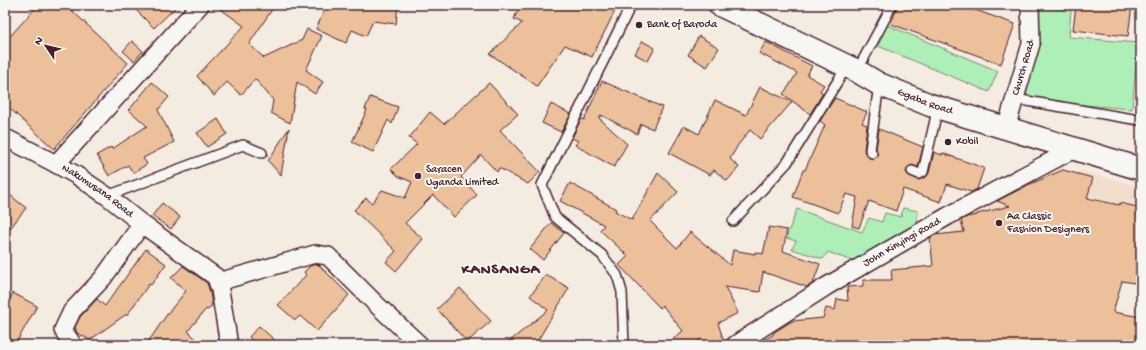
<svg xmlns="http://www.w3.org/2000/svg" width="1146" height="350" viewBox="0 0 1146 350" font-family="'Gochi Hand',sans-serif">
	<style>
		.built { fill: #f1decc }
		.green { fill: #aeefb7; stroke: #7c8771 }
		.building { fill: #ebc09b; stroke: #4a1f2b }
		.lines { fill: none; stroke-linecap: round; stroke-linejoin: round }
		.service-casing { stroke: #4a1f2b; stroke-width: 12 }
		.minor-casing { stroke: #4a1f2b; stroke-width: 20 }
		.secondary-casing { stroke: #4a1f2b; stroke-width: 25 }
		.service { stroke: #f6f6f2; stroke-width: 9 }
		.minor { stroke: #f6f6f2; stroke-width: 17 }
		.secondary { stroke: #f6f6f2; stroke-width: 22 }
		.poi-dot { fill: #4a1f2b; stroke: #f6f6f2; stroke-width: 1.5 }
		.labels { text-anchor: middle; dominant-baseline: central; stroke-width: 4; stroke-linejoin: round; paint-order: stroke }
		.poi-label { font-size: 11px; fill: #4a1f2b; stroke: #f6f6f2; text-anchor: start }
		.street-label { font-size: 11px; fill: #4a1f2b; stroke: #f6f6f2 }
		.district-label { font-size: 15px; font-weight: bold; letter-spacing: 1px; fill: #4a1f2b; stroke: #f6f6f2 }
	</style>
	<rect width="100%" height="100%" fill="#f4ebe1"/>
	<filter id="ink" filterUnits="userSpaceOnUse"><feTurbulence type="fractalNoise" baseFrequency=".025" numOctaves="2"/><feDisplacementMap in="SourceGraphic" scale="8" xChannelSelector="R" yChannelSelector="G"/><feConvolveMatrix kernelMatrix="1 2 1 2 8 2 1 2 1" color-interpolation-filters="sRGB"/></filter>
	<g filter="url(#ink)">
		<path class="built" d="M1064,159L1065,179L1082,171L1141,187V216L954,237L947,226Z
			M1141,249V345H1130Z"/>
		<path class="green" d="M1035,5H1042V8L1071,10L1069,37L1138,43L1132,109L1026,100Z
			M887,25L998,71L989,92L878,46Z
			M903,208L918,211L917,223L852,261L828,252L823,259L792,249L796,241L786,238L797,209L862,232L869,218L882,222L885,213L901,217Z"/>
		<path class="building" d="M38,5H66L128,63L54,149L5,104V42Z
			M131,5H178L154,28Z
			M215,5H275L249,44L264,58L302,40L307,29L322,36L306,70L323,82L315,94L297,82L290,123L271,113L273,100L255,79L241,95L227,82L214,96L197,76L244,26Z
			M327,5H398L396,24L373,21L366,36L352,30L346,43L316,29Z
			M520,5H618L592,57L565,45L537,86L490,54L522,23L514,19Z
			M898,5H961L1015,24L1001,64L891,24Z
			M1076,5H1132L1128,36L1073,30Z
			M699,36L719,48L707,67L688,55Z
			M132,41L143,51L134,61L123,51Z
			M642,41L655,48L648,61L635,54Z
			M766,42L812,66L807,75L824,85L820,91L823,93L810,114L783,94L789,86L797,73L759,53Z
			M602,81L662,107L653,129L641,124L637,134L601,115L599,118L627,144L614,167L575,145L578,141L572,138L581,119L584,120Z
			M152,82L169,97L158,110L174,142L143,158L147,164L133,173L128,165L109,176L97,155L111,147L112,149L147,126L129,110Z
			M489,83L518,114L500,130L540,172L528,184L499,168L497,172L481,155L461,177L477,195L454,217L433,195L405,223L423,239L396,271L386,262L396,251L354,210L366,198L372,203L382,190L405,198L412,182L398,176L391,169L417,144L409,138L430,112L444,124Z
			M760,87L792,102L760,139L750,130L738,145L730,159L739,167L727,181L714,170L710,175L669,153L684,126L699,134L715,100L746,115Z
			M370,97L398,107L392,124L388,120L373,152L352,142L367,110L365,109Z
			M835,98L867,112L862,123L867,125L864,150L865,153L869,158H875L878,155L876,149L879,129L923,147L918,167L912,165L907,168L906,172L909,176L919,180L926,177L929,173L934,152L942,155V153L984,168L977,189L971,192L947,184L941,202L903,189L896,211L869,201L859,228L852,226L857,197L846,194L838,213L793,197L803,170H805L825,125L820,121Z
			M551,104L571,114L561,132L542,123Z
			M218,119L227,134L207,147L197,133Z
			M289,128L281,175L268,161Z
			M1063,170L1093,178L1087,198L1119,205L1120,203L1141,208V284L1122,281L1113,312L1141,317V345H1038L1025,343V345H995L978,342V345L959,343V345H902L873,343V345H754L773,335V333L792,321L823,318L826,308L835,310L837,299L848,301L847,287L863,286V280H892L891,270L933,266L930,238L935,235L964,232L961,220L967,217L977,215V214L1010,206L997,201L1028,185Z
			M658,173L678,192L650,221L677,248L690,232L730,265L733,250L755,254V252L763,254L769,227L787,230L783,251L820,264L813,283L807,287L763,272L760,292L725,287L738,313L718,323L725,345H706L701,339L693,345H666L683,331L662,305L660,308L619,265L628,256L600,230L604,225L560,201L570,183L616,209L615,211L632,220Z
			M5,191L26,208L5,235Z
			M162,203L180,217L171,229L152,216Z
			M551,223L564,233L543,260L530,249Z
			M146,249L166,264L151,285L149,284L127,315H125L90,340L77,333L75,327L80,317L97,299L105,306Z
			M316,264L319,265L349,295L317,331L300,316L295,320L278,305L306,275L304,272L310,266Z
			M183,266L207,283L210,292L212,305L208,310L206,309L188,331L202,345H146L168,313L186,291L171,278Z
			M546,275L569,288L535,345H505L548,310L530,296Z
			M460,288L491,321L467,342L437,309Z
			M13,293L37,306L15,345H5V308Z
			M259,326L280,345H257L249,337Z"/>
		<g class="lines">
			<defs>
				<path id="service" d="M857,71L887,15L891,5
					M1015,99L1139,120L1141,119
					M872,153L870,150L879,84
					M912,171L919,174L923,172L938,107
					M107,196L243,145L262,153
					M733,221L787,163L847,66
					M624,345L622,292L617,275L602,255L555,217L542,185L631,5"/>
				<g id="minor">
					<path id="s1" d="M200,5L56,164L76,175L107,196L142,224L216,277L220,290L229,345"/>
					<path id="s2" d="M1006,128L1031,44L1030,5"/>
					<path d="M5,139H8L56,164"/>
					<path d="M218,282L315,254L328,256L379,307L420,345"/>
					<path d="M73,345L63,330L72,311L103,278L142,224"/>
					<path id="s3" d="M735,345L827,286L948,216L1074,149"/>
				</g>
				<g id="secondary">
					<path id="s4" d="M720,5L857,71L879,84L930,105L1141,169"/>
				</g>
			</defs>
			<use href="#service" class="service-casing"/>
			<use href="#minor" class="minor-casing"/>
			<use href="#secondary" class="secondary-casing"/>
			<use href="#service" class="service"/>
			<use href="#minor" class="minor"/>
			<use href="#secondary" class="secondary"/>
		</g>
	</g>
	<g class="poi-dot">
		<circle cx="639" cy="25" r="4"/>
		<circle cx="948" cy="142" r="4"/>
		<circle cx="418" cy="176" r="4"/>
		<circle cx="999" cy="223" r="4"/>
	</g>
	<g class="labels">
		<g class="poi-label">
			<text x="647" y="25">Bank of Baroda</text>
			<text x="956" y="142">Kobil</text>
			<text x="426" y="170">Saracen<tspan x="426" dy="13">Uganda Limited</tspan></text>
			<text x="1007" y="217">Aa Classic<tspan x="1007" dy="13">Fashion Designers</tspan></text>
		</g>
		<g class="street-label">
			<text stroke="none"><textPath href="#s2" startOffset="63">Church Road</textPath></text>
			<text stroke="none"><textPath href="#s4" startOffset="227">Ggaba Road</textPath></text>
			<text stroke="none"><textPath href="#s1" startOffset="264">Nakumusana Road</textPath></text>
			<text stroke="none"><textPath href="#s3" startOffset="196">John Kinyingi Road</textPath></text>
		</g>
		<g class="district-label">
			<text x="501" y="270">KANSANGA</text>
		</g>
	</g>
	<rect width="1146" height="350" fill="none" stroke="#f6f6f2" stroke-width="20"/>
	<rect x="10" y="10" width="1126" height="330" fill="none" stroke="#4a1f2b" stroke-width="1.5" filter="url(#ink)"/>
	<g transform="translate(46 46) rotate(305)" stroke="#f6f6f2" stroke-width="3" paint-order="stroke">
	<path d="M0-3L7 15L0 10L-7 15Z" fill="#4a1f2b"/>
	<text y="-6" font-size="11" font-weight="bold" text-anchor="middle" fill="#4a1f2b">N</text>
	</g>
</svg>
